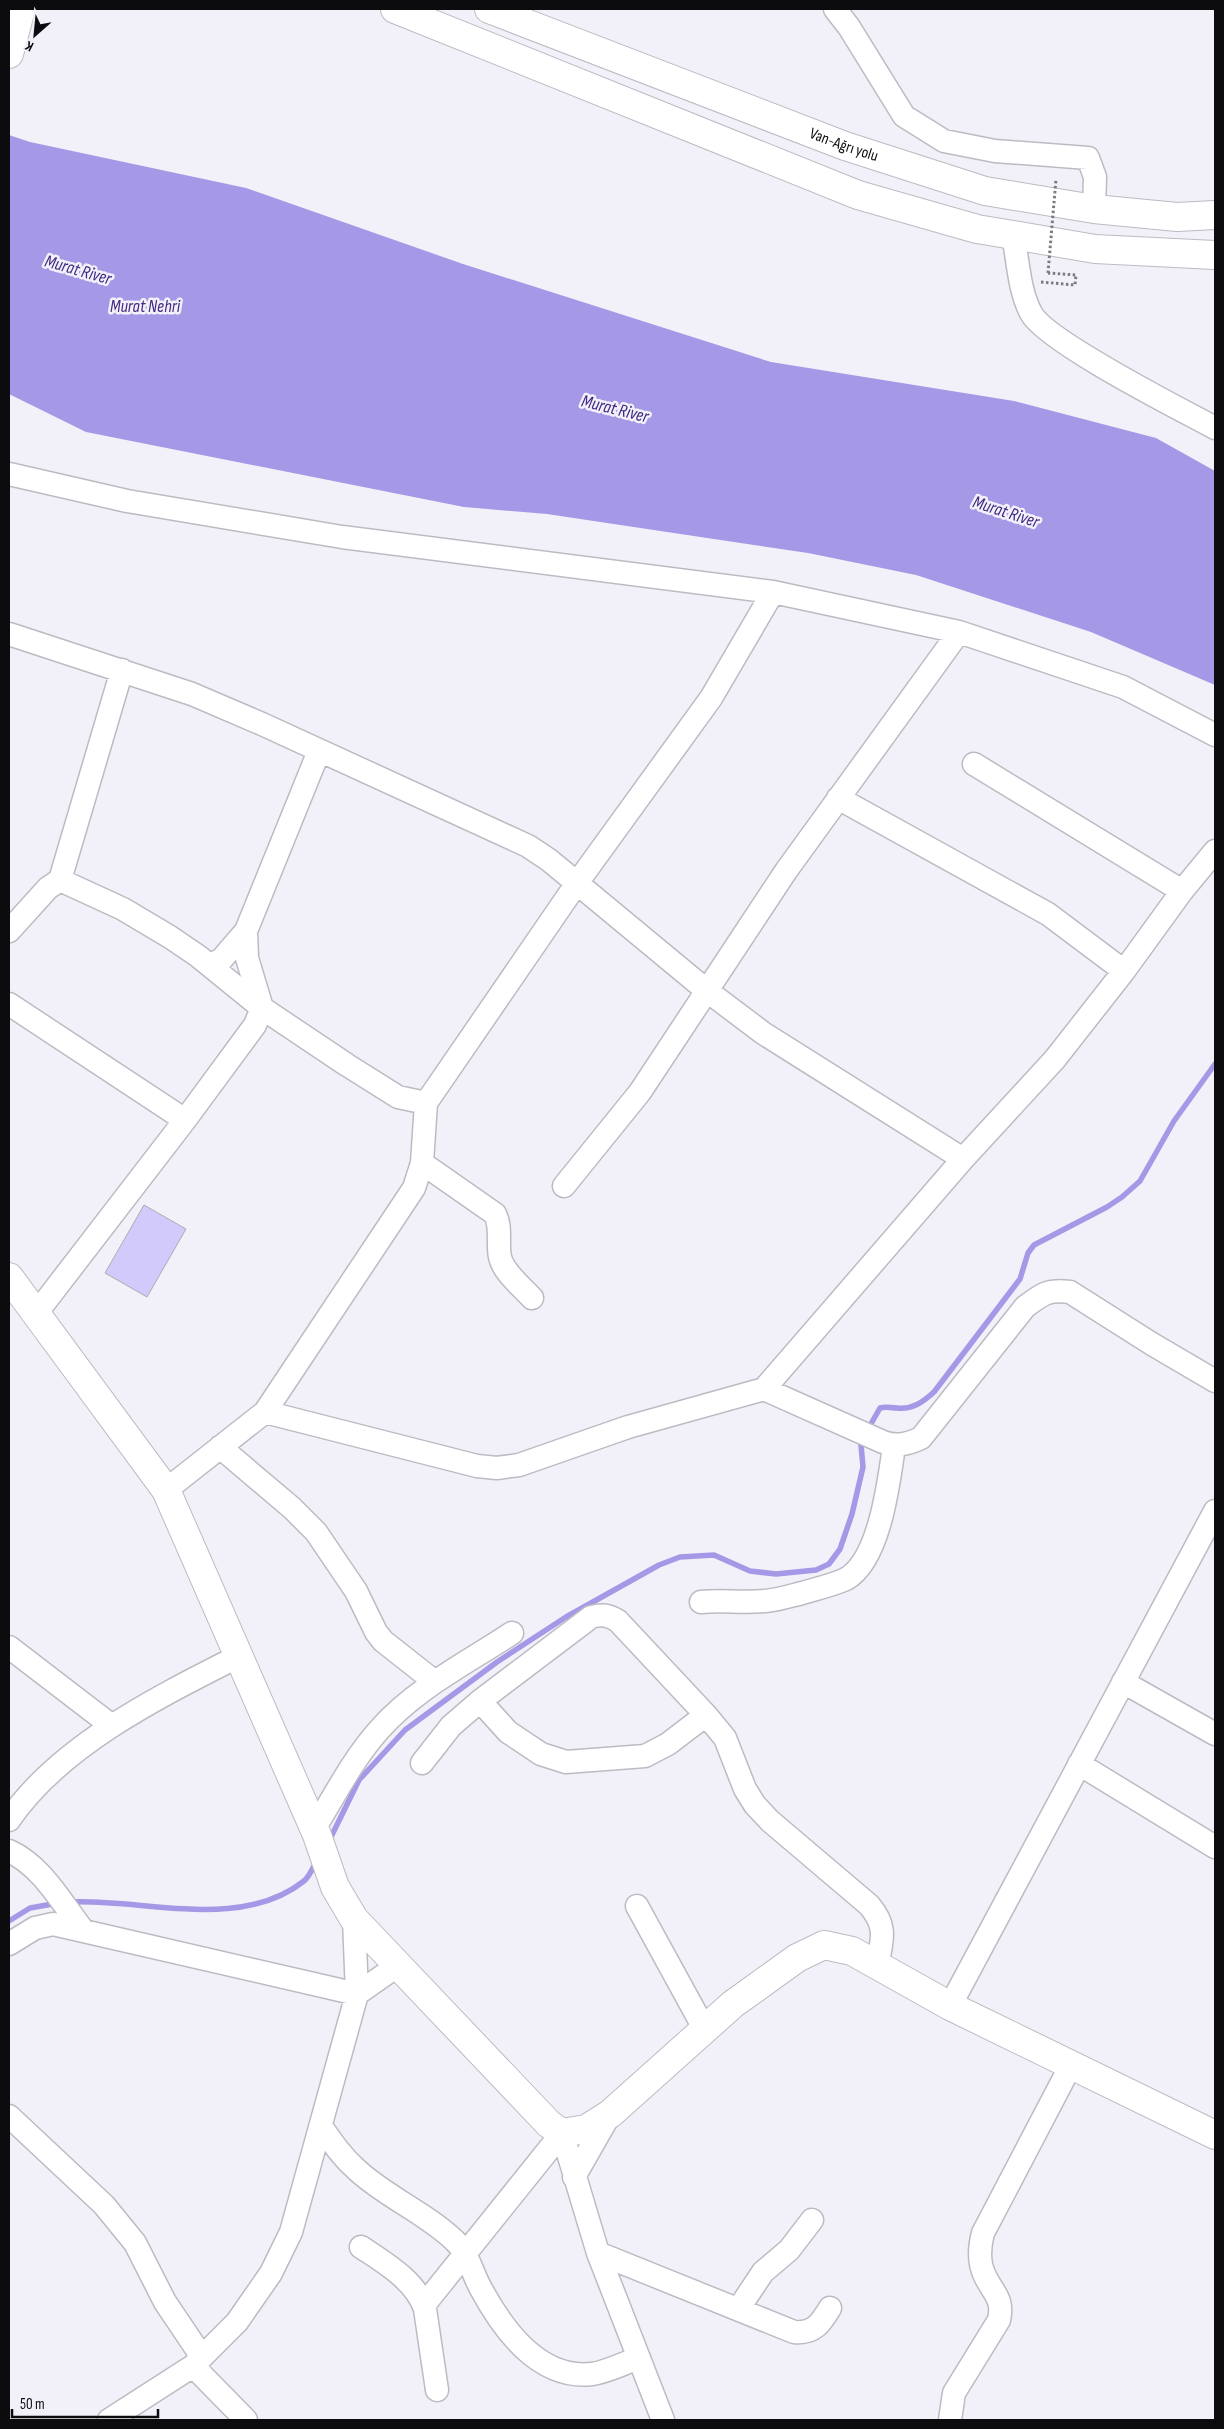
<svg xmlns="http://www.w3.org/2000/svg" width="1224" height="2429" viewBox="0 0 1224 2429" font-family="'Sofia Sans Condensed',sans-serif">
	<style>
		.water { fill: #a598e6 }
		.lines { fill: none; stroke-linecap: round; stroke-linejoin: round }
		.stream { stroke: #a598e6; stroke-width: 5.5 }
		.building { fill: #d1cafb; stroke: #acacb3 }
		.minor-casing { stroke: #bcbbc3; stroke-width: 25 }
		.major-casing { stroke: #bcbbc3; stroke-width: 30 }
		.path { stroke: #7c7b80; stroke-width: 3; stroke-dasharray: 2.5 2.5; stroke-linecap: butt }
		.minor { stroke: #fff; stroke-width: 22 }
		.major { stroke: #fff; stroke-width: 28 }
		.path-bridge { stroke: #7c7b80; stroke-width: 3; stroke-dasharray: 2.5 2.5; stroke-linecap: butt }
		.labels { text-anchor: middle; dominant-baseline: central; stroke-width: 5; stroke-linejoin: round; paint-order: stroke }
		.street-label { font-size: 16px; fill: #0c0c0e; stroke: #f2f1f9 }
		.water-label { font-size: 18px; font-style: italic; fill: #432983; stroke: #f2f1f9 }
	</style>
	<rect width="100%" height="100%" fill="#f2f1f9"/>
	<path class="water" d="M9,135L30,142L246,188L463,264L771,362L1014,401L1156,438L1215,471V685L1091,632L916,575L808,553L547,514L464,507L86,432L9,394Z"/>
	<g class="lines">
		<path class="stream" d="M868,1429L880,1408C887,1406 890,1408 897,1408C912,1410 923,1402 934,1392L1020,1279L1028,1253L1034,1245L1107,1207L1122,1197L1140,1181L1174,1121L1215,1064
			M329,1841L359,1780L405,1730L497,1662L566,1617L659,1565L680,1557L714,1555L750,1571L776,1574L816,1570L829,1564L840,1549L852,1514L863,1467L861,1445L864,1437
			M70,1902C142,1898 240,1932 304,1881C309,1877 313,1868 316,1862
			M9,1921L30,1908L58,1903"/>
	</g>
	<path class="building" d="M144,1205L186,1229L147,1297L105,1273Z"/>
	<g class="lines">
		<defs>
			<path id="minor" d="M835,9L849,27L904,116L944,141L995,151L1088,158L1095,177L1094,209
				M1013,235C1018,260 1019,291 1031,313C1045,341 1182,410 1215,428
				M9,474L127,501L342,537L773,592L959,632L1123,687L1215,735
				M9,634L192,694L262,724L528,846L549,860L706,990L763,1033L963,1159
				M974,764L1182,891
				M838,798L1048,914L1124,971
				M60,880L123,909L170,937L198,956L262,1008L347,1065L398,1097L426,1103
				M9,931L48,888L60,880L122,670
				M209,965L221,960L246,931
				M9,1004L185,1120
				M422,1163L495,1214C502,1228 497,1243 500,1257C503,1272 522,1287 532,1298
				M564,1186L640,1092L786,871L959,632
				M35,1315L185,1120L255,1025L262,1008L247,958L246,931L319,751
				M764,1389L883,1442C897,1447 908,1444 921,1438L1025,1307C1042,1294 1048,1289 1070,1292L1152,1344L1215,1381
				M265,1412L477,1466L497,1468L519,1465L628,1427L764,1389L963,1159L1055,1059L1124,971L1182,891L1215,851
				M220,1447L292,1508L316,1532L356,1591L376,1632L383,1641L435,1682
				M166,1490L265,1412L414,1188L422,1163L426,1103L577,883L711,698L773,592
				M701,1602C722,1600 743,1603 765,1601C778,1600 790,1596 802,1593C816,1589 833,1585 846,1579C880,1560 889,1481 894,1446
				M9,1647L112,1726
				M1123,1682L1215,1734
				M480,1701L508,1732L541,1754L566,1762L645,1756L668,1744L706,1715L725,1738L745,1789L755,1805L770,1821L869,1905C888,1927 882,1940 877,1966
				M422,1763L451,1726L480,1701L591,1617C602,1614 609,1615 618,1621L706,1715
				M1079,1764L1215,1847
				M9,1820C60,1745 160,1696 239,1656
				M314,1829C335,1795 353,1759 379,1730C416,1688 467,1663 512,1633
				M9,1851C42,1866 61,1902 83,1930
				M637,1906L705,2030
				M9,1944L35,1928L53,1924L357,1994L397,1966
				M950,2006L1215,1511
				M9,2116L104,2205L135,2243L165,2302L202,2357
				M321,2126C332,2142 342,2157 357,2170C386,2197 426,2213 455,2241C468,2253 472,2272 480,2287C502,2328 538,2380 592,2374C607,2372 624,2363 639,2358
				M562,2133L598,2253L663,2420
				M574,2177L610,2114
				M361,2247C385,2263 416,2281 425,2309L437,2390
				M598,2253L794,2332C814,2334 821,2323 830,2308
				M424,2305L562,2133
				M739,2308L763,2272L789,2250L812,2220
				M193,2366L246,2420
				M109,2420L193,2366L237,2322L271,2273L291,2232L357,1994L354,1919
				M950,2420L954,2393L999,2320C1004,2299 993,2293 985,2276C978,2262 979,2248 983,2233L1071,2065"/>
			<g id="major">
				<path d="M395,9L858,195L977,229L1013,235L1095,249L1215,255"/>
				<path id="s1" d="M489,9L845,146L985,191L1094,209L1177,217L1215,215"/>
				<path d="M9,54L21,9"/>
				<path d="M9,1277L166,1490L317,1835L335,1887L354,1919L549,2124L562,2133L586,2129L610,2114L733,2004L797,1958L824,1945L852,1951L950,2006L1215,2135"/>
			</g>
		</defs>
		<use href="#minor" class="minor-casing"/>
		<use href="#major" class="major-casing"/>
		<path class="path" d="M1041,282L1075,285L1076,275L1048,273"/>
		<use href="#minor" class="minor"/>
		<use href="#major" class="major"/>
		<path class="path-bridge" d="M1048,273L1056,179"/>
	</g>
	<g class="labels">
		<g class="street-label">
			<text stroke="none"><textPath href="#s1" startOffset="380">Van-Ağrı yolu</textPath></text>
		</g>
		<g class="water-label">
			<text transform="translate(78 270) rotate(16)">Murat River</text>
			<text x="145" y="306">Murat Nehri</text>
			<text transform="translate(615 409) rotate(14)">Murat River</text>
			<text transform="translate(1006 512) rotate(18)">Murat River</text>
		</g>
	</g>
	<rect width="1224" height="2429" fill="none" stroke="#0c0c0e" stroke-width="20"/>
	<g transform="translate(35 35) rotate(207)" stroke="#f2f1f9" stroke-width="4" paint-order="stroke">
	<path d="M0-4L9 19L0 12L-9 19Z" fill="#0c0c0e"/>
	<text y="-8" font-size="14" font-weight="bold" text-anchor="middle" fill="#0c0c0e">K</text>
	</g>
	<path d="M12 2409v8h146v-8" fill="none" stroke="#0c0c0e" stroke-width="2.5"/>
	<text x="20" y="2409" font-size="15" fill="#0c0c0e" stroke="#f2f1f9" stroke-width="4" paint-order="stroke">50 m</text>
</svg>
